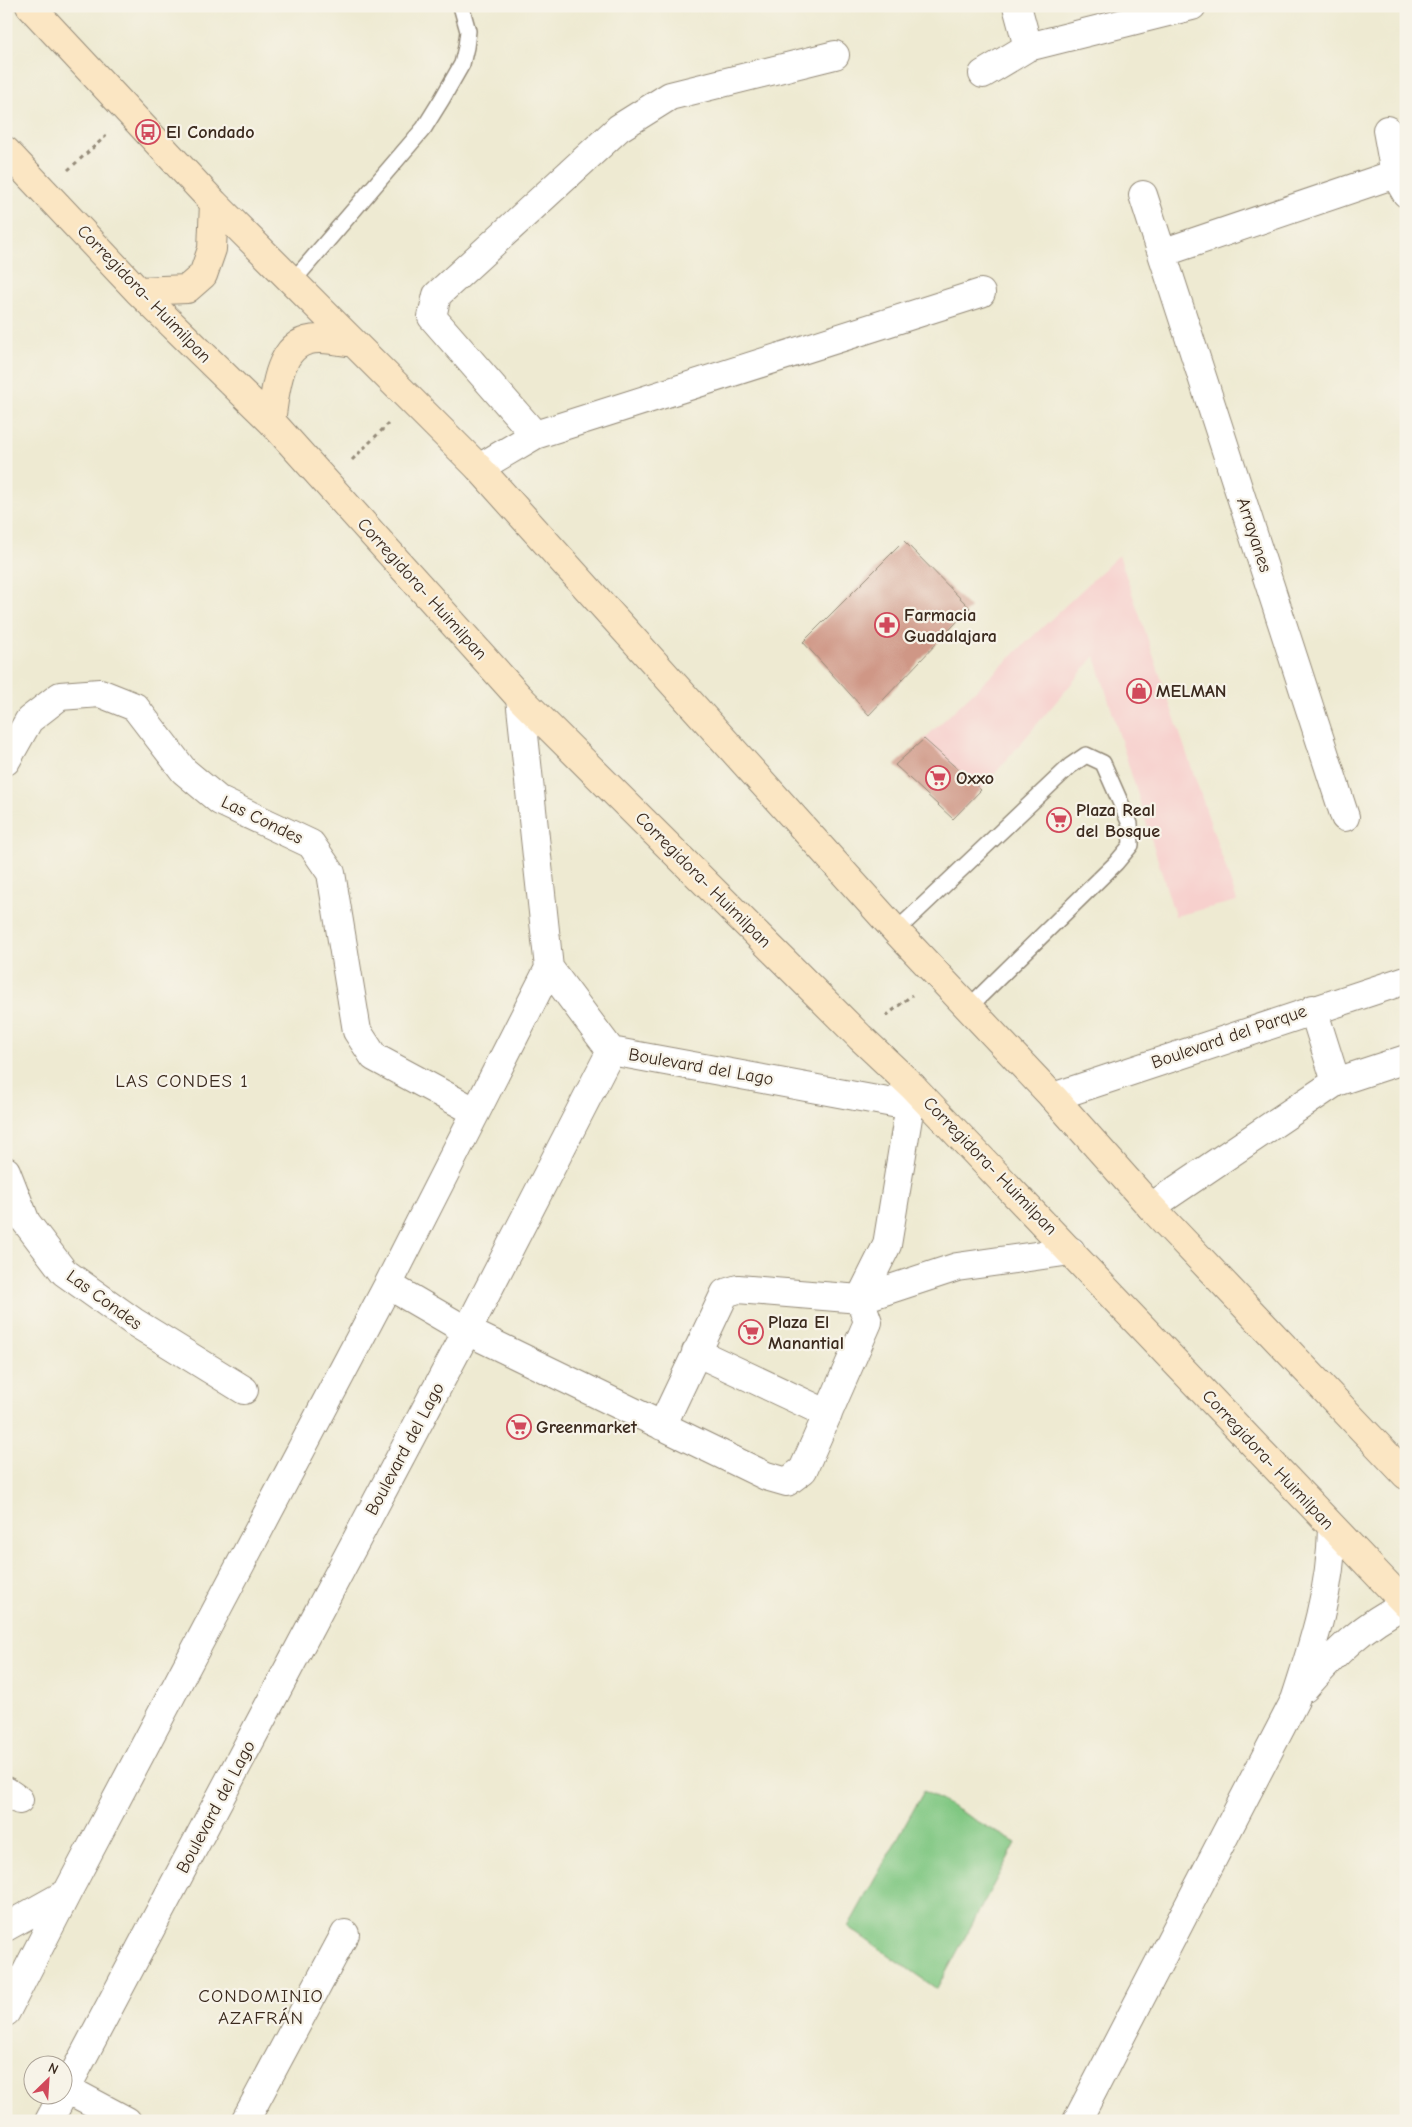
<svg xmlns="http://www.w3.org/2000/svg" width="1412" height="2127" viewBox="0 0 1412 2127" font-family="'Comic Neue',sans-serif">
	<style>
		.built { fill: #f7d0cd }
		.green { fill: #80c782; stroke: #5e7850 }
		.building { fill: #cf9786 }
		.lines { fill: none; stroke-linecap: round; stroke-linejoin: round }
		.lane-casing { stroke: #948a78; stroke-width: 18 }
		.street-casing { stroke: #948a78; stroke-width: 30 }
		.secondary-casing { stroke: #948a78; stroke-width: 30 }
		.path { stroke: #948a78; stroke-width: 3; stroke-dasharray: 4 4; stroke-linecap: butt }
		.lane { stroke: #fff; stroke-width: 15 }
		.street { stroke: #fff; stroke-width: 28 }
		.secondary { stroke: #fbe6c3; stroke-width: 28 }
		.labels { text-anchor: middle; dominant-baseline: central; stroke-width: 4.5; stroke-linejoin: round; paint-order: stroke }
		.poi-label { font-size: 18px; font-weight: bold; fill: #3b2a1e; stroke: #f7f3e8; text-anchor: start }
		.street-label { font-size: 18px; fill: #3b2a1e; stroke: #f7f3e8 }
		.neighbourhood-label { font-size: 19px; letter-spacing: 1px; fill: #3b2a1e; stroke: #f7f3e8 }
	</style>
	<rect width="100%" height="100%" fill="#f7f3e8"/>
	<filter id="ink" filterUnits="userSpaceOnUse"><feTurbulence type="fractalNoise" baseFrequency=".02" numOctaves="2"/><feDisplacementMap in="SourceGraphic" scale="10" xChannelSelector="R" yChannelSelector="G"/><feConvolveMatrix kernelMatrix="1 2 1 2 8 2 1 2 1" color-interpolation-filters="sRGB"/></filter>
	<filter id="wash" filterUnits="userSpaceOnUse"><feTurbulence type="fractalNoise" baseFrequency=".0096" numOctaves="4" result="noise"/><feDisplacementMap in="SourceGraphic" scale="20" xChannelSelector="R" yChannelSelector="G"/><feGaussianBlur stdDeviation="1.12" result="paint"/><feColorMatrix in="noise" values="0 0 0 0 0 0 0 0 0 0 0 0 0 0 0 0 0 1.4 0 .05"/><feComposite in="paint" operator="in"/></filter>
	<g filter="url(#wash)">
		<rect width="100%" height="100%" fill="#eeead2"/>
		<path class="built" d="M1119,555L1237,901L1175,916L1095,656L981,790L924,739Z"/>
		<path class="green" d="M924,1791L1016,1843L937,1989L848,1927Z"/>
		<g id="blocks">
			<path class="building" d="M904,541L970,608L869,715L803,642Z
				M924,739L981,790L953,819L895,765Z"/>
		</g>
	</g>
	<g filter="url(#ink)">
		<use href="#blocks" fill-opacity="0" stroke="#948a78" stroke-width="1"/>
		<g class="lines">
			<defs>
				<path id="lane" d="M293,281L424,128L442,99L462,64L466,47L468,31L461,6
					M896,931L1070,766L1086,755L1103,763L1130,824L1131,845L1116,863L969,1007"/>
				<path id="street" d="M1017,6L1028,47
					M983,74L1028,47L1192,6
					M1387,130L1395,174L1406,193
					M1143,195L1345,817
					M1162,253L1395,174
					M535,435L432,317L437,295L619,128L670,96L835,55
					M479,468L535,435L981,293
					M6,761L29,720L60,696L100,693L135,707L184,771L220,801L311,844L331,873L357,1031L374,1057L476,1112
					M549,968L611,1051
					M1313,1009L1336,1082
					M1053,1097L1406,980
					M6,1171L26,1222L64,1272L134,1322L244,1390
					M1151,1207L1336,1082L1406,1059
					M388,1285L467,1331L766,1476L787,1482L803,1470L868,1322L860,1299L887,1245L913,1087
					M696,1352L828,1414
					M662,1426L725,1293L738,1289L860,1299L957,1267L1071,1251
					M1305,1688C1336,1652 1363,1625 1406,1604
					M6,1791L19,1800
					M6,1927L67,1893
					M6,2012L67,1893L388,1285L549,968L520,698
					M67,2089L127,2121
					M49,2121L467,1331L611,1051L893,1103L913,1087
					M245,2121L345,1934
					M1077,2121L1295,1700C1314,1642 1331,1590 1332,1528"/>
				<path id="secondary" d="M30,6L214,203L479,468L896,931L1053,1097L1151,1207L1406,1475
					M6,151L138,291L271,421L520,698L860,1037L913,1087L1406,1604
					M138,291L187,289L203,275L212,249L214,203
					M271,421C276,391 277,339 319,339C330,339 342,341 354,343"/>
			</defs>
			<use href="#lane" class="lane-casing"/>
			<use href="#street" class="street-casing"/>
			<use href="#secondary" class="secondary-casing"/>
			<path class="path" d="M68,170L106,136
				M352,460L388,424
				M886,1016L912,995"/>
			<use href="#lane" class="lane"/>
			<use href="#street" class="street"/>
			<use href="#secondary" class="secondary"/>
		</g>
	</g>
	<defs>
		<symbol id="bus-ring" viewBox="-11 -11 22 22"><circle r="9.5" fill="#f7f3e8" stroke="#d1495b" stroke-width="1.5"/><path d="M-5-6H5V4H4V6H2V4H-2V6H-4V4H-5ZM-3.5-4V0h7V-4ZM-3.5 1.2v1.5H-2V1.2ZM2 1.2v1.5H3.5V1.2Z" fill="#d1495b"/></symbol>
		<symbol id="pharmacy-ring" viewBox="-11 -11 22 22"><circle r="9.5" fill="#f7f3e8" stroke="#d1495b" stroke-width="1.5"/><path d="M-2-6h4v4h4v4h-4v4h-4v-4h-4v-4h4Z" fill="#d1495b"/></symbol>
		<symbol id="shop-ring" viewBox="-11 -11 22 22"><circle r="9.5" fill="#f7f3e8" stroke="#d1495b" stroke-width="1.5"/><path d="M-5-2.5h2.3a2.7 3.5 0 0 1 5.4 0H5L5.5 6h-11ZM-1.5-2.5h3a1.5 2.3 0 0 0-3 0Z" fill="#d1495b"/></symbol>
		<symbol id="supermarket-ring" viewBox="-11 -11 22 22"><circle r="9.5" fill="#f7f3e8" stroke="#d1495b" stroke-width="1.5"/><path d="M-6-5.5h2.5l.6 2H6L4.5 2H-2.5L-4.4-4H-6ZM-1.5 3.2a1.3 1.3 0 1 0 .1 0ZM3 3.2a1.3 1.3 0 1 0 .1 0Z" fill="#d1495b"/></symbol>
	</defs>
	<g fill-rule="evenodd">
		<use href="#bus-ring" x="134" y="118" width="28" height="28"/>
		<use href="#pharmacy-ring" x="873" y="611" width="28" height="28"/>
		<use href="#shop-ring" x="1125" y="677" width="28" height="28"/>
		<use href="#supermarket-ring" x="924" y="764" width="28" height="28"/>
		<use href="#supermarket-ring" x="1045" y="806" width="28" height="28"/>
		<use href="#supermarket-ring" x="737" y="1318" width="28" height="28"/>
		<use href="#supermarket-ring" x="505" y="1413" width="28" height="28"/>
	</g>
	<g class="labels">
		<g class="poi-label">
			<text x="166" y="132">El Condado</text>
			<text x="904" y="615">Farmacia<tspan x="904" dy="21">Guadalajara</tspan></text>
			<text x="1156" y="691">MELMAN</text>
			<text x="956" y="778">Oxxo</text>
			<text x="1076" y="810">Plaza Real<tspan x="1076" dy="21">del Bosque</tspan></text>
			<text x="768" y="1322">Plaza El<tspan x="768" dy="21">Manantial</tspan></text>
			<text x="536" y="1427">Greenmarket</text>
		</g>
		<g class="street-label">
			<text transform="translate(144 294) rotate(46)">Corregidora- Huimilpan</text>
			<text transform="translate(1254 535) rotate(72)">Arrayanes</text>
			<text transform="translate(422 589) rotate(48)">Corregidora- Huimilpan</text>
			<text transform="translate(262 820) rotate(26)">Las Condes</text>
			<text transform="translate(703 880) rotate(45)">Corregidora- Huimilpan</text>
			<text transform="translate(1229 1037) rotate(-19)">Boulevard del Parque</text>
			<text transform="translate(701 1067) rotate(10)">Boulevard del Lago</text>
			<text transform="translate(990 1166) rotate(46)">Corregidora- Huimilpan</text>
			<text transform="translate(104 1300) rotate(36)">Las Condes</text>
			<text transform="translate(405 1449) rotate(-62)">Boulevard del Lago</text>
			<text transform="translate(1268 1460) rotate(47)">Corregidora- Huimilpan</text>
			<text transform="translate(216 1807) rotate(-62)">Boulevard del Lago</text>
		</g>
		<g class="neighbourhood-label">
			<text x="182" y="1081">LAS CONDES 1</text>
			<text x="261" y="1996">CONDOMINIO<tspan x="261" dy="22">AZAFRÁN</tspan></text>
		</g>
	</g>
	<rect width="1412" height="2127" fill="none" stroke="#f7f3e8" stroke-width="25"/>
	<g transform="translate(48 2080) rotate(25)"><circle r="24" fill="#f7f3e8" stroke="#aca397"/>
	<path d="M0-4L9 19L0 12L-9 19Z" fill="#d1495b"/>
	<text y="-8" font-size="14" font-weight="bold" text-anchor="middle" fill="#3b2a1e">N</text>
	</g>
</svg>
